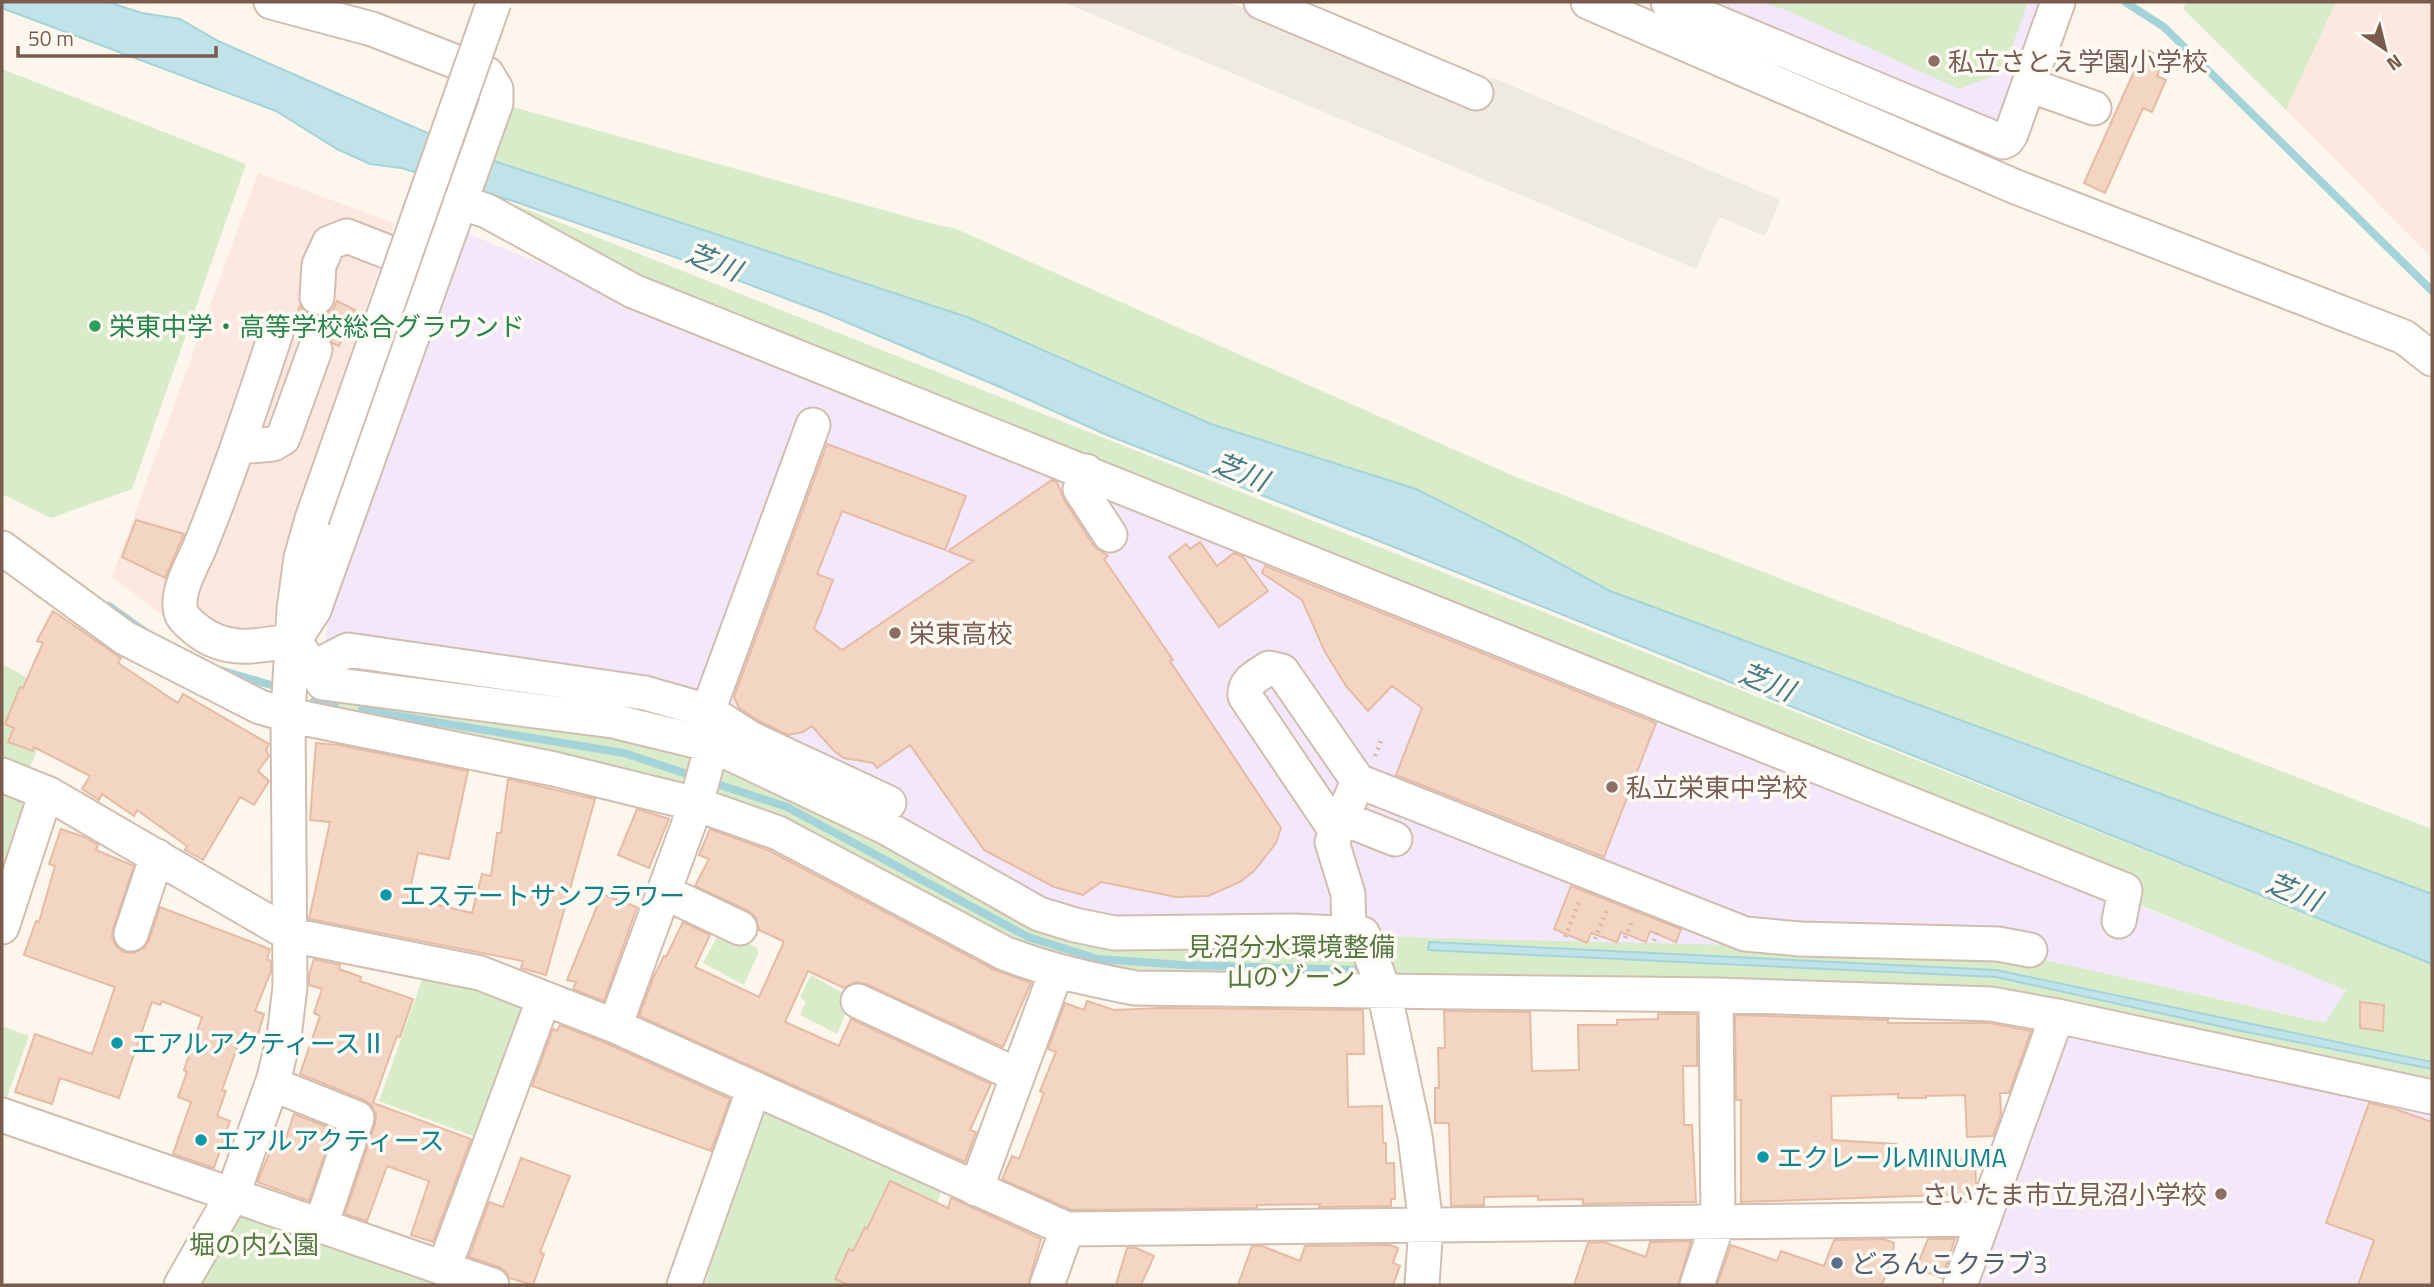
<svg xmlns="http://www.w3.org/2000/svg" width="2434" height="1287" viewBox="0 0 2434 1287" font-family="'Titillium Web','Noto Sans JP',sans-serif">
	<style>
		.commercial { fill: #fde8e0 }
		.industrial { fill: #efe9e4 }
		.education { fill: #f3e8fa }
		.green { fill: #d8ecc9 }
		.water { fill: #bfe3e8; stroke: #a5d3da; stroke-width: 2 }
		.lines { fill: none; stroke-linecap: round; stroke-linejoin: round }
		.stream { stroke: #a5d3da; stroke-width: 8 }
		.building { fill: #f3d5c3; stroke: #e6bba3; stroke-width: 2 }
		.minor-casing { stroke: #d1beb0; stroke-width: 37 }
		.path { stroke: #d9b8a5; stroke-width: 4.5; stroke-dasharray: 2 5; stroke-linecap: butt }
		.minor { stroke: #fff; stroke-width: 33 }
		.minor-bridge-casing { stroke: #d1beb0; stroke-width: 37; stroke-linecap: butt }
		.minor-bridge { stroke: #fff; stroke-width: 33 }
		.education-dot { fill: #8d6e63; stroke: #fffaf3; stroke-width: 2.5 }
		.leisure-dot { fill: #2e9e5b; stroke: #fffaf3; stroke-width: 2.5 }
		.culture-dot { fill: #0f9aa8; stroke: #fffaf3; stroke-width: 2.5 }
		.service-dot { fill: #5c6f8a; stroke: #fffaf3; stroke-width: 2.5 }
		.labels { text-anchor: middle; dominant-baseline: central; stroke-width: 7; stroke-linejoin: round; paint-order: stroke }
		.education-label { font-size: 26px; fill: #785e54; stroke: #fffaf3; text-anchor: start }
		.leisure-label { font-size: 26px; fill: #27864d; stroke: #fffaf3; text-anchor: start }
		.culture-label { font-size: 26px; fill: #0d838f; stroke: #fffaf3; text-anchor: start }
		.park-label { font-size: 26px; fill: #537a41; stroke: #fffaf3 }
		.service-label { font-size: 26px; fill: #4e5e75; stroke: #fffaf3; text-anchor: start }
		.water-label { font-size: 28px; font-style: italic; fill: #437c86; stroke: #fffaf3 }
	</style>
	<rect width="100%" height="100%" fill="#fdf6ec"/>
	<path class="commercial" d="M2336,2H2432V258L2286,110Z
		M258,173L394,223L290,534L277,590L270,657L177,627L112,577Z"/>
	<path class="industrial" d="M1063,2H1229L1479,108L1492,77L1780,200L1765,236L1719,217L1696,269Z"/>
	<path class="education" d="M1699,2H2048L2006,121L1994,126Z
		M459,230L822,378L1685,722L2346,989L2326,1023L2005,951L1653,952L1363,934L1114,933L348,683L324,645L329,617Z
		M2074,1024L2432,1104V1285H1975Z"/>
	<path class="green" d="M1762,2H2028L2003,72L1959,89L1786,10Z
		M2186,2H2336L2286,110L2183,9Z
		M2,69L246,164L132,489L51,518L2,494Z
		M513,107L937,225L954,228L1516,477L2432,829V894L1610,591L1519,541L1416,489L1212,424L970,318L494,161Z
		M488,194L2432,964V1097L2057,1016L1397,982L1377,935L1428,938L2005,951L2325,1023L2346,990L617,275Z
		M2,664L60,696L27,774L2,762Z
		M323,683L712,745L1039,914L1363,934L1384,991L1056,972L778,833L317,721Z
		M2,791L21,800L25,810L2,877Z
		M721,930L757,948L758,954L744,985L703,963Z
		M811,975L852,998L837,1034L800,1015L806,1002L800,997Z
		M423,977L494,990L528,1005L481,1139L379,1101Z
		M2,1026L29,1036L6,1100L2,1098Z
		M760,1111L941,1190L915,1285H712L705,1283Z
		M233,1194L492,1285H181Z"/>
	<path class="water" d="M2,2H108L142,13L180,19L218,41L482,157L970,318L1211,424L1416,489L1519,541L1610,591L2432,894V964L1374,539L1107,435L1000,387L827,314L692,263L513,201L401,168L370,164L337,149L276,111L2,8Z
		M1429,942L1996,970L2432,1062V1069L2232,1029L1996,977L1428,950Z"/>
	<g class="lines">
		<path class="stream" d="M2125,2L2164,27L2432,291
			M109,606L144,631
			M220,670L271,685
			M313,702L335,705
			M362,710L624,753L696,777
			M708,781L787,807L1028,937L1098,959L1183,965L1358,970"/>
	</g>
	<path class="building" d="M2144,49L2165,58L2157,76L2166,80L2152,112L2143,108L2105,193L2084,183Z
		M337,301L355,310L339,346L332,343L322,332L308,333L294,327L292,324L300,306L307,313L316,316L332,311Z
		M827,444L966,496L945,550L842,511L817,574L833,580L814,629L842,650L973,561L948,551L1052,480L1057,482L1064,500L1094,546L1108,556L1104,559L1173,660L1170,661L1281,828L1276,843L1254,871L1240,882L1208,896L1176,897L1101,882L1083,895L1054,887L984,850L910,745L877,768L873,763L844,758L834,751L812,726L803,732L788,735L759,721L739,708L734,697Z
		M136,520L184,534L165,578L122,557Z
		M1200,542L1217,566L1234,553L1243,557L1268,591L1219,627L1169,557L1186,544L1190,549Z
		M1265,566L1656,723L1604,857L1396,775L1422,708L1392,686L1368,711L1346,686L1325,652L1302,600L1262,573Z
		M53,611L121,658L118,663L178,703L183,694L269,744L266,750L269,756L258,771L269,781L254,805L240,797L203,860L185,850L187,846L137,810L134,816L102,794L99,800L82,789L90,776L34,747L33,751L8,742L14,728L5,724L20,687L23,688L43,643L37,641Z
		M316,743L339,745L468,771L449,859L418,853L408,898L472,913L482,874L491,876L497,833H501L508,779L595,799L546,975L521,968L523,961L309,919L330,822L310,820Z
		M637,809L669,819L649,868L618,855Z
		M61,829L84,837L98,845L96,850L134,866L113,929L112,937L116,946L124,952L134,953L144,948L149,940L160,907L270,949L267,959L271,961V971L255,1011L264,1014L257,1038L242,1034L222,1090L226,1091L217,1116L230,1121L214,1168L173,1154L191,1102L178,1097L187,1072L184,1070L202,1017L162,1001L160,1005L152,1002L119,1098L60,1078L52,1104L15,1092L35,1034L92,1054L115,987L24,955L36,921L39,922L55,866L49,864Z
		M710,829L770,851L995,970L1031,983L1003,1047L866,984L856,982L844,988L808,971L785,1022L839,1046L851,1019L991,1084L970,1130L976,1132L965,1162L639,1016L654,976L664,956L666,957L683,922L710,935L695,967L759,997L783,944V941L759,930L756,918L749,911L695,886L709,859L699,855Z
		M1571,886L1681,929L1676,942L1650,931L1646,942L1621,932L1617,942L1591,933L1587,943L1554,929Z
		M602,894L637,907L604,1001L573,989L576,982L567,980Z
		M314,959L340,965L339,969L361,977L360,981L413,999L400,1037L397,1036L373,1103L471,1139L433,1242L411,1235L429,1181L387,1166L367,1221L345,1214L375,1124L376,1115L372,1106L364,1100L300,1074L320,1016L314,1013L322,989L309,985V975Z
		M1087,1001L1114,1010L1160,1008L1363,1010L1364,1054H1347L1348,1107L1382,1106L1383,1143H1386V1163H1394L1395,1199H1391V1206L1319,1207L1320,1204L1257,1205V1208L1071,1210L1002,1179L1012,1156L1019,1159L1044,1093L1040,1091L1056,1052L1048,1049L1065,1003L1084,1010Z
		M2360,1002L2384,1005L2383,1031L2360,1028Z
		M1444,1011L1530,1012L1532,1071L1579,1070L1578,1025H1617V1020L1658,1019V1014H1697V1066H1683L1684,1125H1692L1696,1202L1583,1204V1199L1538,1200V1196L1484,1197V1205L1451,1206L1449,1123H1435V1088H1439L1438,1048H1445Z
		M1735,1015L1888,1020V1023H1989L2031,1031L2009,1093H2000L2001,1114L1993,1136L1967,1137L1965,1095L1926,1096V1098H1898V1094L1831,1096L1832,1140L1896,1144L1897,1160L1975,1158L1976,1185L1972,1194L1741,1202V1100H1736Z
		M560,1025L608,1044L730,1099L711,1151L532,1086L553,1029L557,1031Z
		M2369,1103L2392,1108L2432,1122V1285H2358L2374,1240L2326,1223Z
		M294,1114L333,1129L309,1201L257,1182L276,1138L285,1141Z
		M521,1158L570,1176L540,1252L544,1254L533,1285L509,1278L506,1272L499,1267L469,1257L489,1202L503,1207Z
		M890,1181L948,1208L951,1198L954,1199L1041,1239L1028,1285H849L835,1279L849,1249L853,1251L865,1227L867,1229Z
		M1884,1239L1894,1243L1893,1254L1882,1285H1717L1731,1245L1777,1261L1781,1251L1824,1266L1834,1240Z
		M1928,1239H1955L1942,1278L1916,1268Z
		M1691,1241L1678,1285H1574L1588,1243L1604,1242L1646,1257L1650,1242Z
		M1390,1245L1398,1248L1393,1263L1400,1266L1393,1285H1238L1252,1246H1262L1300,1261L1305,1246Z
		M1127,1248H1136L1154,1256L1141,1285H1116Z"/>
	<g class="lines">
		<defs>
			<path id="minor" d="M271,2L372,29L487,74L496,89V103L314,610L294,640C259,646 227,654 197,630C192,626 185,620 182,615C174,595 191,567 199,549C228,478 252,405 276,333
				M1261,2L1476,93
				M1588,2L2016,187L2404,337L2432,359
				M1668,2L2003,142L2007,140L2011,134L2058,2
				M2029,85L2094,108
				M460,202L487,211L633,291L2125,890L2119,921
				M317,297L319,265L329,243L347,236L429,268
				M813,425L708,711L750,738L889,803
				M238,447L273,444L283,438L315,350
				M1086,471L1080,489L1110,535
				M2,548L125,638L260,707L288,715L554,769L696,804L778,833L1004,953C1047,970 1089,979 1135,988L1716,995L1991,1004L2057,1016L2432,1097
				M294,640L323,683L613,721L712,745L883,826L1039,914L1075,925L1114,933L1292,931L1363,934L1384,991L1415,1136L1426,1225L1422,1285
				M313,668L348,650L645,693L708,711
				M2,775L49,794L291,935L480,973L615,1026L1067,1229L1984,1219
				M1358,781L1745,934L1800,939L1998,944L2030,950
				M1342,818L1395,839
				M1336,831L1245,696C1244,681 1257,676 1269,668L1282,671L1358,781L1332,842L1348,894L1349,934
				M664,892L740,928
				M2,927L41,808L49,794
				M131,934L157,856
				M858,1001L1017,1075
				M615,1026L696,804L718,723
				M272,1084L357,1118L321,1225
				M2,1115L492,1285
				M976,1189L1056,972
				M444,1268L544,998
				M181,1285L233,1194L274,1078L284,1037L290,987L288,715L294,609L301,558L312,519
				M684,1285L754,1088
				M1047,1285L1067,1229
				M1697,1285L1718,1222L1716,995
				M1960,1285L2057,1016"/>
		</defs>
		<use href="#minor" class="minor-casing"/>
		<path class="path" d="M1375,756L1382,738
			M1565,937L1581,898
			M1625,938L1633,919
			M1595,939L1608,908
			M1654,941L1659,929"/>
		<use href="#minor" class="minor"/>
		<defs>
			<path id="minor-bridge" d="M312,519L494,2"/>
		</defs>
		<use href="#minor-bridge" class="minor-bridge-casing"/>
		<use href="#minor-bridge" class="minor-bridge"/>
	</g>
	<g class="education-dot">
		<circle cx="1934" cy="61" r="7"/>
		<circle cx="895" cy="633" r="7"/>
		<circle cx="1612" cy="787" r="7"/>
		<circle cx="2221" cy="1194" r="7"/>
	</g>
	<circle class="leisure-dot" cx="95" cy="326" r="7"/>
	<g class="culture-dot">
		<circle cx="386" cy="895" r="7"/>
		<circle cx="117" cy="1043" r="7"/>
		<circle cx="201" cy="1140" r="7"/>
		<circle cx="1763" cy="1157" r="7"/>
	</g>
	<circle class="service-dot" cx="1837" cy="1263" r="7"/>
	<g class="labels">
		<g class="education-label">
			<text x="1948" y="61">私立さとえ学園小学校</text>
			<text x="909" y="633">栄東高校</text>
			<text x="1626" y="787">私立栄東中学校</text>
			<text x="2207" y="1194" text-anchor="end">さいたま市立見沼小学校</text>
		</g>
		<g class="leisure-label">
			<text x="109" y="326">栄東中学・高等学校総合グラウンド</text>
		</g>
		<g class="culture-label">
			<text x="400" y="895">エステートサンフラワー</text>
			<text x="131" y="1043">エアルアクティースⅡ</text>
			<text x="215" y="1140">エアルアクティース</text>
			<text x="1777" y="1157">エクレールMINUMA</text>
		</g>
		<g class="park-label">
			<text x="1291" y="946">見沼分水環境整備<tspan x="1291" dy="30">山のゾーン</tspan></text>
			<text x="254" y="1244">堀の内公園</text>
		</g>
		<g class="service-label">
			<text x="1851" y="1263">どろんこクラブ3</text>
		</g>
		<g class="water-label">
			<text transform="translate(714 261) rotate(22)">芝川</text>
			<text transform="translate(1241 471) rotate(22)">芝川</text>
			<text transform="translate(1767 681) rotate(22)">芝川</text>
			<text transform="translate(2294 891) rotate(22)">芝川</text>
		</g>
	</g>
	<rect width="2434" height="1287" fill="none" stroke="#7a5c4d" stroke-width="7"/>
	<g transform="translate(2385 49) rotate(145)" stroke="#fffaf3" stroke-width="5" paint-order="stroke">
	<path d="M0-5L12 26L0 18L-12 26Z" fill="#7a5c4d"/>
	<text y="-10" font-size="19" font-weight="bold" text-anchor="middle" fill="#7a5c4d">N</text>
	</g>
	<path d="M18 46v10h198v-10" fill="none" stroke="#7a5c4d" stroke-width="3.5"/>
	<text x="28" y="46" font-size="21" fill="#7a5c4d" stroke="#fffaf3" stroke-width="5" paint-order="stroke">50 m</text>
</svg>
